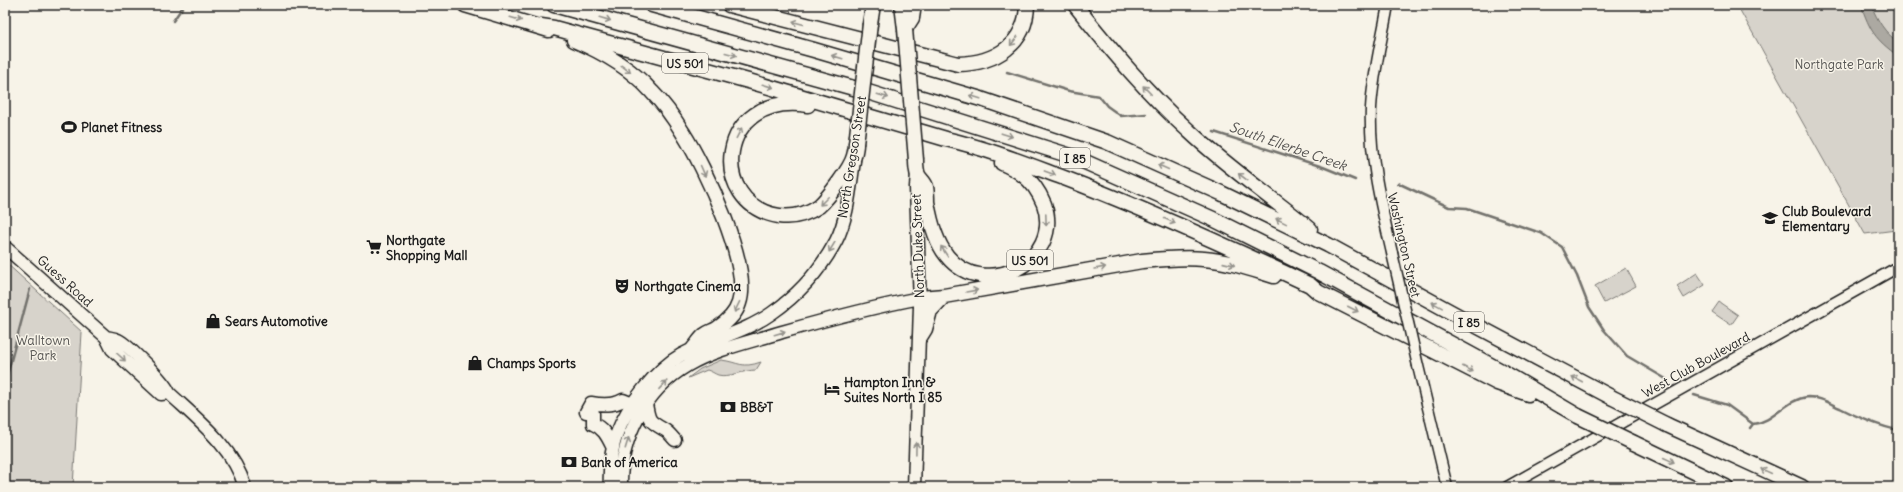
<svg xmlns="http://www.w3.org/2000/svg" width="1903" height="492" viewBox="0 0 1903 492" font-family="Delius,sans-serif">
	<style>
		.green { fill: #d7d3cb; stroke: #7a7874 }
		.water { fill: #aca9a2; stroke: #72716c }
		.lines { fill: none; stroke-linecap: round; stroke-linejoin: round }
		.stream { stroke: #72716c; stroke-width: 2.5 }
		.minor-casing { stroke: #1c1c1c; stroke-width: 13 }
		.major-casing { stroke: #1c1c1c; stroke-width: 15 }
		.highway-casing { stroke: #1c1c1c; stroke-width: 17 }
		.minor { stroke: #f7f3e8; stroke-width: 10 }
		.major { stroke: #f7f3e8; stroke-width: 12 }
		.highway { stroke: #f7f3e8; stroke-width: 14 }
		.minor-bridge-casing { stroke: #1c1c1c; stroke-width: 13; stroke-linecap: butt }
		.highway-bridge-casing { stroke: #1c1c1c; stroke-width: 17; stroke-linecap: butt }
		.minor-bridge { stroke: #f7f3e8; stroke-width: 10 }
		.highway-bridge { stroke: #f7f3e8; stroke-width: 14 }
		.oneway { stroke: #94928c }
		.labels { text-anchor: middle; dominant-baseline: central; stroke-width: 3; stroke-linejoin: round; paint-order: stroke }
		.shield { fill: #f7f3e8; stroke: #5e5c59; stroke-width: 1 }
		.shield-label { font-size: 12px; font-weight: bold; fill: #1c1c1c }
		.park-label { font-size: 13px; fill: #545351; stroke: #f7f3e8 }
		.poi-label { font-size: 13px; font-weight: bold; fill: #1c1c1c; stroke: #f7f3e8; text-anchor: start }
		.street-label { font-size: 13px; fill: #1c1c1c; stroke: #f7f3e8 }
		.water-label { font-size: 14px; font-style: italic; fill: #565452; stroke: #f7f3e8 }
	</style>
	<rect width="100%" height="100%" fill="#f7f3e8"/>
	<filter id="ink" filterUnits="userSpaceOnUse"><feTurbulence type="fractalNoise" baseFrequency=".025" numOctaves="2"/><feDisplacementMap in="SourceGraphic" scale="8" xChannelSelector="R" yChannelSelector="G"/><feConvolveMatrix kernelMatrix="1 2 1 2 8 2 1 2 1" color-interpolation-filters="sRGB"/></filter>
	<g filter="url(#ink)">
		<path class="green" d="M1737,5H1898V234L1896,230L1865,234Z
			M5,262L82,332L73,487H5Z
			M1626,268L1636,286L1604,303L1595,286Z
			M1697,273L1705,285L1684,298L1677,286Z
			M1719,302L1738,315L1731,325L1712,312Z
			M721,360C739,362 741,369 761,362L756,370C745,370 728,378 718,375C715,374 711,371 707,370L688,378L700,369Z"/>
		<path class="water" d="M1861,5H1871C1878,21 1884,32 1898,42V56C1875,39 1870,31 1861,5Z"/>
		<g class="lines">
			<path class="stream" d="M173,21L184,5
				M1007,72L1069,91L1099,96L1107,106L1121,116L1146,114
				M1214,132L1323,167L1355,180
				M1398,183L1449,207L1467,208L1541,233L1562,247L1577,276L1589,307L1604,330L1627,356L1666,379
				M5,383L30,289
				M1694,395L1727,405L1753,424C1774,422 1786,399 1808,397C1820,397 1829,403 1840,408C1855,416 1881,427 1898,430
				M1750,428L1753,424"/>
			<defs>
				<path id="minor" d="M1388,5C1382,39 1373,73 1371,108C1369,157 1381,205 1392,253
					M1418,366L1447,487
					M1507,487L1898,267"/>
				<path id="major" d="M5,247L106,337L112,349L161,394L169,393
					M106,337C110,338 114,338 118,340C127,344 168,385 169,393C199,421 233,447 245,487
					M646,404C649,421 649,421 663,429C668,431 671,436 675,440
					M586,412L591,403C602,405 613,406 623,400L633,404
					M593,413V424C604,428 608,438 613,448
					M610,487C609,469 611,450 617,433C627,406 656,369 681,355C711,339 744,333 772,313C798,295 821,269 836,241C848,218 850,186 854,161
					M621,487C620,438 645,390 688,365C716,349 750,342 782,332C828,319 873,307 920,298
					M914,487L920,306L916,187L917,173"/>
				<path id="highway" d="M465,5L549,30
					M554,5L868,92L1074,157L1213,219L1319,272L1503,372L1578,416
					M652,5L814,50L981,99L1107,142L1221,193L1328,245L1460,317L1611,397
					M729,5L958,64C995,63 1026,45 1027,5
					M902,5L905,29
					M1075,5C1111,50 1147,93 1189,131C1227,167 1270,196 1310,229
					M870,24L873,5
					M541,26L554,28L752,82L946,139C985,148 1021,162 1059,176C1144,208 1227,246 1310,285L1318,292L1497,383L1528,394
					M905,29L912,18L914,5
					M574,40C603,52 631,68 652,92C664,104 674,118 683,133C704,166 752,266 739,303C736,313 727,322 718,328C714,331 709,332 705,335C700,339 697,345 693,349
					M808,105C716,91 707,205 779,216C793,218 807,214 819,206C828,198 851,168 854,156C855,152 856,148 856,144
					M916,160C916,164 916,170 918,175C920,179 925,182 926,187C927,192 927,197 927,202C930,220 935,241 947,256C984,302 1064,261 1044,204C1039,192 1033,182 1023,175C1017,170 1009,166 1002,163
					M920,298L944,296L1142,261C1162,259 1184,257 1204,259C1228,261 1251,269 1274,276
					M920,337L925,329L930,311L944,296
					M1667,425L1802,487
					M1634,443L1726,487"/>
			</defs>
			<use href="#minor" class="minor-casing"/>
			<use href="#major" class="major-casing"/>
			<use href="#highway" class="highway-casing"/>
			<use href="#minor" class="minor"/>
			<use href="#major" class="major"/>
			<use href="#highway" class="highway"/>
			<defs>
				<path id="minor-bridge" d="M1392,253L1418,366"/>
				<path id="highway-bridge" d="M905,29L916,160
					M856,144L870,24
					M1611,397L1667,425
					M1578,416L1634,443"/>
			</defs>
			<use href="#minor-bridge" class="minor-bridge-casing"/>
			<use href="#highway-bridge" class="highway-bridge-casing"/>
			<use href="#minor-bridge" class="minor-bridge"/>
			<use href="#highway-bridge" class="highway-bridge"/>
		</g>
		<defs><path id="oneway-shaft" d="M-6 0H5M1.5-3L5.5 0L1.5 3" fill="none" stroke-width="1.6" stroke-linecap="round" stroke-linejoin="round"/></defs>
		<g class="oneway">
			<use href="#oneway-shaft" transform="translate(516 19) rotate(16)"/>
			<use href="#oneway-shaft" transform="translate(605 19) rotate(16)"/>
			<use href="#oneway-shaft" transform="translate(798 23) rotate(-165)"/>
			<use href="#oneway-shaft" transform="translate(1014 41) rotate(129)"/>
			<use href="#oneway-shaft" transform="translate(731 54) rotate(15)"/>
			<use href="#oneway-shaft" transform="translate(837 57) rotate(-164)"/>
			<use href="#oneway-shaft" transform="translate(626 69) rotate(37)"/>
			<use href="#oneway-shaft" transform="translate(768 86) rotate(16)"/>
			<use href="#oneway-shaft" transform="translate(1147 90) rotate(-134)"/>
			<use href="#oneway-shaft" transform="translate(883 96) rotate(17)"/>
			<use href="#oneway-shaft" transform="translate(975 97) rotate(-163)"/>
			<use href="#oneway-shaft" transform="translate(739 133) rotate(-63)"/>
			<use href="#oneway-shaft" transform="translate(1007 135) rotate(18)"/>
			<use href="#oneway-shaft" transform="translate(1163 167) rotate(-156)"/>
			<use href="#oneway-shaft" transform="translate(703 171) rotate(66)"/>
			<use href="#oneway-shaft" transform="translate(1050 173) rotate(20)"/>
			<use href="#oneway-shaft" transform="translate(1243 177) rotate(-143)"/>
			<use href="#oneway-shaft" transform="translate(824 201) rotate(135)"/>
			<use href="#oneway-shaft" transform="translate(1046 220) rotate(88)"/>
			<use href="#oneway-shaft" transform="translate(1170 221) rotate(24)"/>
			<use href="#oneway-shaft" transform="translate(1281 221) rotate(-154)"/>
			<use href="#oneway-shaft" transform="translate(832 247) rotate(121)"/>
			<use href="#oneway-shaft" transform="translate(944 251) rotate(-123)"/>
			<use href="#oneway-shaft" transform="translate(1229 264) rotate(13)"/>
			<use href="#oneway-shaft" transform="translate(1100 268) rotate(-10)"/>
			<use href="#oneway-shaft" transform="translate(972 291) rotate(-10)"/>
			<use href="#oneway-shaft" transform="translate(1437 305) rotate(-151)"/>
			<use href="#oneway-shaft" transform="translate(737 307) rotate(116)"/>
			<use href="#oneway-shaft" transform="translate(1353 309) rotate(27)"/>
			<use href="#oneway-shaft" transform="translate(780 333) rotate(-16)"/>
			<use href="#oneway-shaft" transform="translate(121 357) rotate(42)"/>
			<use href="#oneway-shaft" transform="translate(1468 369) rotate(27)"/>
			<use href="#oneway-shaft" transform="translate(1577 379) rotate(-152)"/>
			<use href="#oneway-shaft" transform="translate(663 385) rotate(-47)"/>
			<use href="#oneway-shaft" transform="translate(627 443) rotate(-73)"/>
			<use href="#oneway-shaft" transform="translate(916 448) rotate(-89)"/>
			<use href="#oneway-shaft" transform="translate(1669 460) rotate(25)"/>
			<use href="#oneway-shaft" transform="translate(1766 471) rotate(-155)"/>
		</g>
	</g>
	<defs>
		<symbol id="stadium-bare" viewBox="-9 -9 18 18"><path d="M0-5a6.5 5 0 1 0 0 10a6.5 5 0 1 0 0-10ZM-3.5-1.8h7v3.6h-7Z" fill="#1c1c1c" stroke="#f7f3e8" stroke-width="2.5" paint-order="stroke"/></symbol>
		<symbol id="school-bare" viewBox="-9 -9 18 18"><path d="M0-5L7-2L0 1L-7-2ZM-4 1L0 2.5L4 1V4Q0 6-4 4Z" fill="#1c1c1c" stroke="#f7f3e8" stroke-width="2.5" paint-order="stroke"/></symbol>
		<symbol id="supermarket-bare" viewBox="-9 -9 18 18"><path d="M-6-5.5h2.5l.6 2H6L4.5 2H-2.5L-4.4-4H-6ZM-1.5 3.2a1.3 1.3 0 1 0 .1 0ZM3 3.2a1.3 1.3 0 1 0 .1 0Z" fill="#1c1c1c" stroke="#f7f3e8" stroke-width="2.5" paint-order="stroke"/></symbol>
		<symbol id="theatre-bare" viewBox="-9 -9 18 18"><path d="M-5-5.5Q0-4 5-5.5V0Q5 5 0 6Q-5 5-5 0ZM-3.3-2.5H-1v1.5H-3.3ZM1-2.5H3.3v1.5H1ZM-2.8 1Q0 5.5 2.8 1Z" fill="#1c1c1c" stroke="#f7f3e8" stroke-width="2.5" paint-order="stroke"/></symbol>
		<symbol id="shop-bare" viewBox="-9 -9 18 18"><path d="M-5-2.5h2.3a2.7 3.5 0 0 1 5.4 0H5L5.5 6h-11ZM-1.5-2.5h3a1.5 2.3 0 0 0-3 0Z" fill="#1c1c1c" stroke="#f7f3e8" stroke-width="2.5" paint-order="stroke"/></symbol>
		<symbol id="hotel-bare" viewBox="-9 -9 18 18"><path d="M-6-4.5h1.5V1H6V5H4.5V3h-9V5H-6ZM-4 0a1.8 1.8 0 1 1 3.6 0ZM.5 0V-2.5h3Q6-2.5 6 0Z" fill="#1c1c1c" stroke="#f7f3e8" stroke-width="2.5" paint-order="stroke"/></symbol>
		<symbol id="bank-bare" viewBox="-9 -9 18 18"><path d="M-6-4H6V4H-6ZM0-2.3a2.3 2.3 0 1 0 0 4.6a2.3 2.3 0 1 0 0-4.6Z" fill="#1c1c1c" stroke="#f7f3e8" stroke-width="2.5" paint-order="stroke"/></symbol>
	</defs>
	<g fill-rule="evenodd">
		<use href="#stadium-bare" x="58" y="116" width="22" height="22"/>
		<use href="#school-bare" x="1759" y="207" width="22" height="22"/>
		<use href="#supermarket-bare" x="363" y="236" width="22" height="22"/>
		<use href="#theatre-bare" x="611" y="275" width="22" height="22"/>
		<use href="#shop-bare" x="202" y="310" width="22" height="22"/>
		<use href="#shop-bare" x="464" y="352" width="22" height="22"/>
		<use href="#hotel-bare" x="821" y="378" width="22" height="22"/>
		<use href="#bank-bare" x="717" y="396" width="22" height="22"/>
		<use href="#bank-bare" x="558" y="451" width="22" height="22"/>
	</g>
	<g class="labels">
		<g class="shield">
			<rect x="662" y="53" width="46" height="20" rx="3"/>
			<rect x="1060" y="148" width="30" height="20" rx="3"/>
			<rect x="1007" y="250" width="46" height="20" rx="3"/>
			<rect x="1454" y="312" width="30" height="20" rx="3"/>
		</g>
		<g class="shield-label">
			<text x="685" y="63">US 501</text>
			<text x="1075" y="158">I 85</text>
			<text x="1030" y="260">US 501</text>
			<text x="1469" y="322">I 85</text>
		</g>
		<g class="park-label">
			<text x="1839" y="64">Northgate Park</text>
			<text x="43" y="340">Walltown<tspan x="43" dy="15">Park</tspan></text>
		</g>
		<g class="poi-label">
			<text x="81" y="127">Planet Fitness</text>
			<text x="1782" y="211">Club Boulevard<tspan x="1782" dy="15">Elementary</tspan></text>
			<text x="386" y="240">Northgate<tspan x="386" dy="15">Shopping Mall</tspan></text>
			<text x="634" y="286">Northgate Cinema</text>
			<text x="225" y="321">Sears Automotive</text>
			<text x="487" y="363">Champs Sports</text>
			<text x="844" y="382">Hampton Inn &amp;<tspan x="844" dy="15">Suites North I 85</tspan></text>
			<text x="740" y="407">BB&amp;T</text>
			<text x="581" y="462">Bank of America</text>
		</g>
		<g class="street-label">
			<text transform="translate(852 157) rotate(-81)">North Gregson Street</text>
			<text transform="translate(1404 245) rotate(77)">Washington Street</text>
			<text transform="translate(918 246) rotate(-92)">North Duke Street</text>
			<text transform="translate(65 281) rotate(42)">Guess Road</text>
			<text transform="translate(1696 365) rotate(-29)">West Club Boulevard</text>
		</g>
		<g class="water-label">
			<text transform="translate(1288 146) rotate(19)">South Ellerbe Creek</text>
		</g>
	</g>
	<rect width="1903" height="492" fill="none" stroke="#f7f3e8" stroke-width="20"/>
	<rect x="10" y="10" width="1883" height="472" fill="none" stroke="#1c1c1c" stroke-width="1.5" filter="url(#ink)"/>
</svg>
